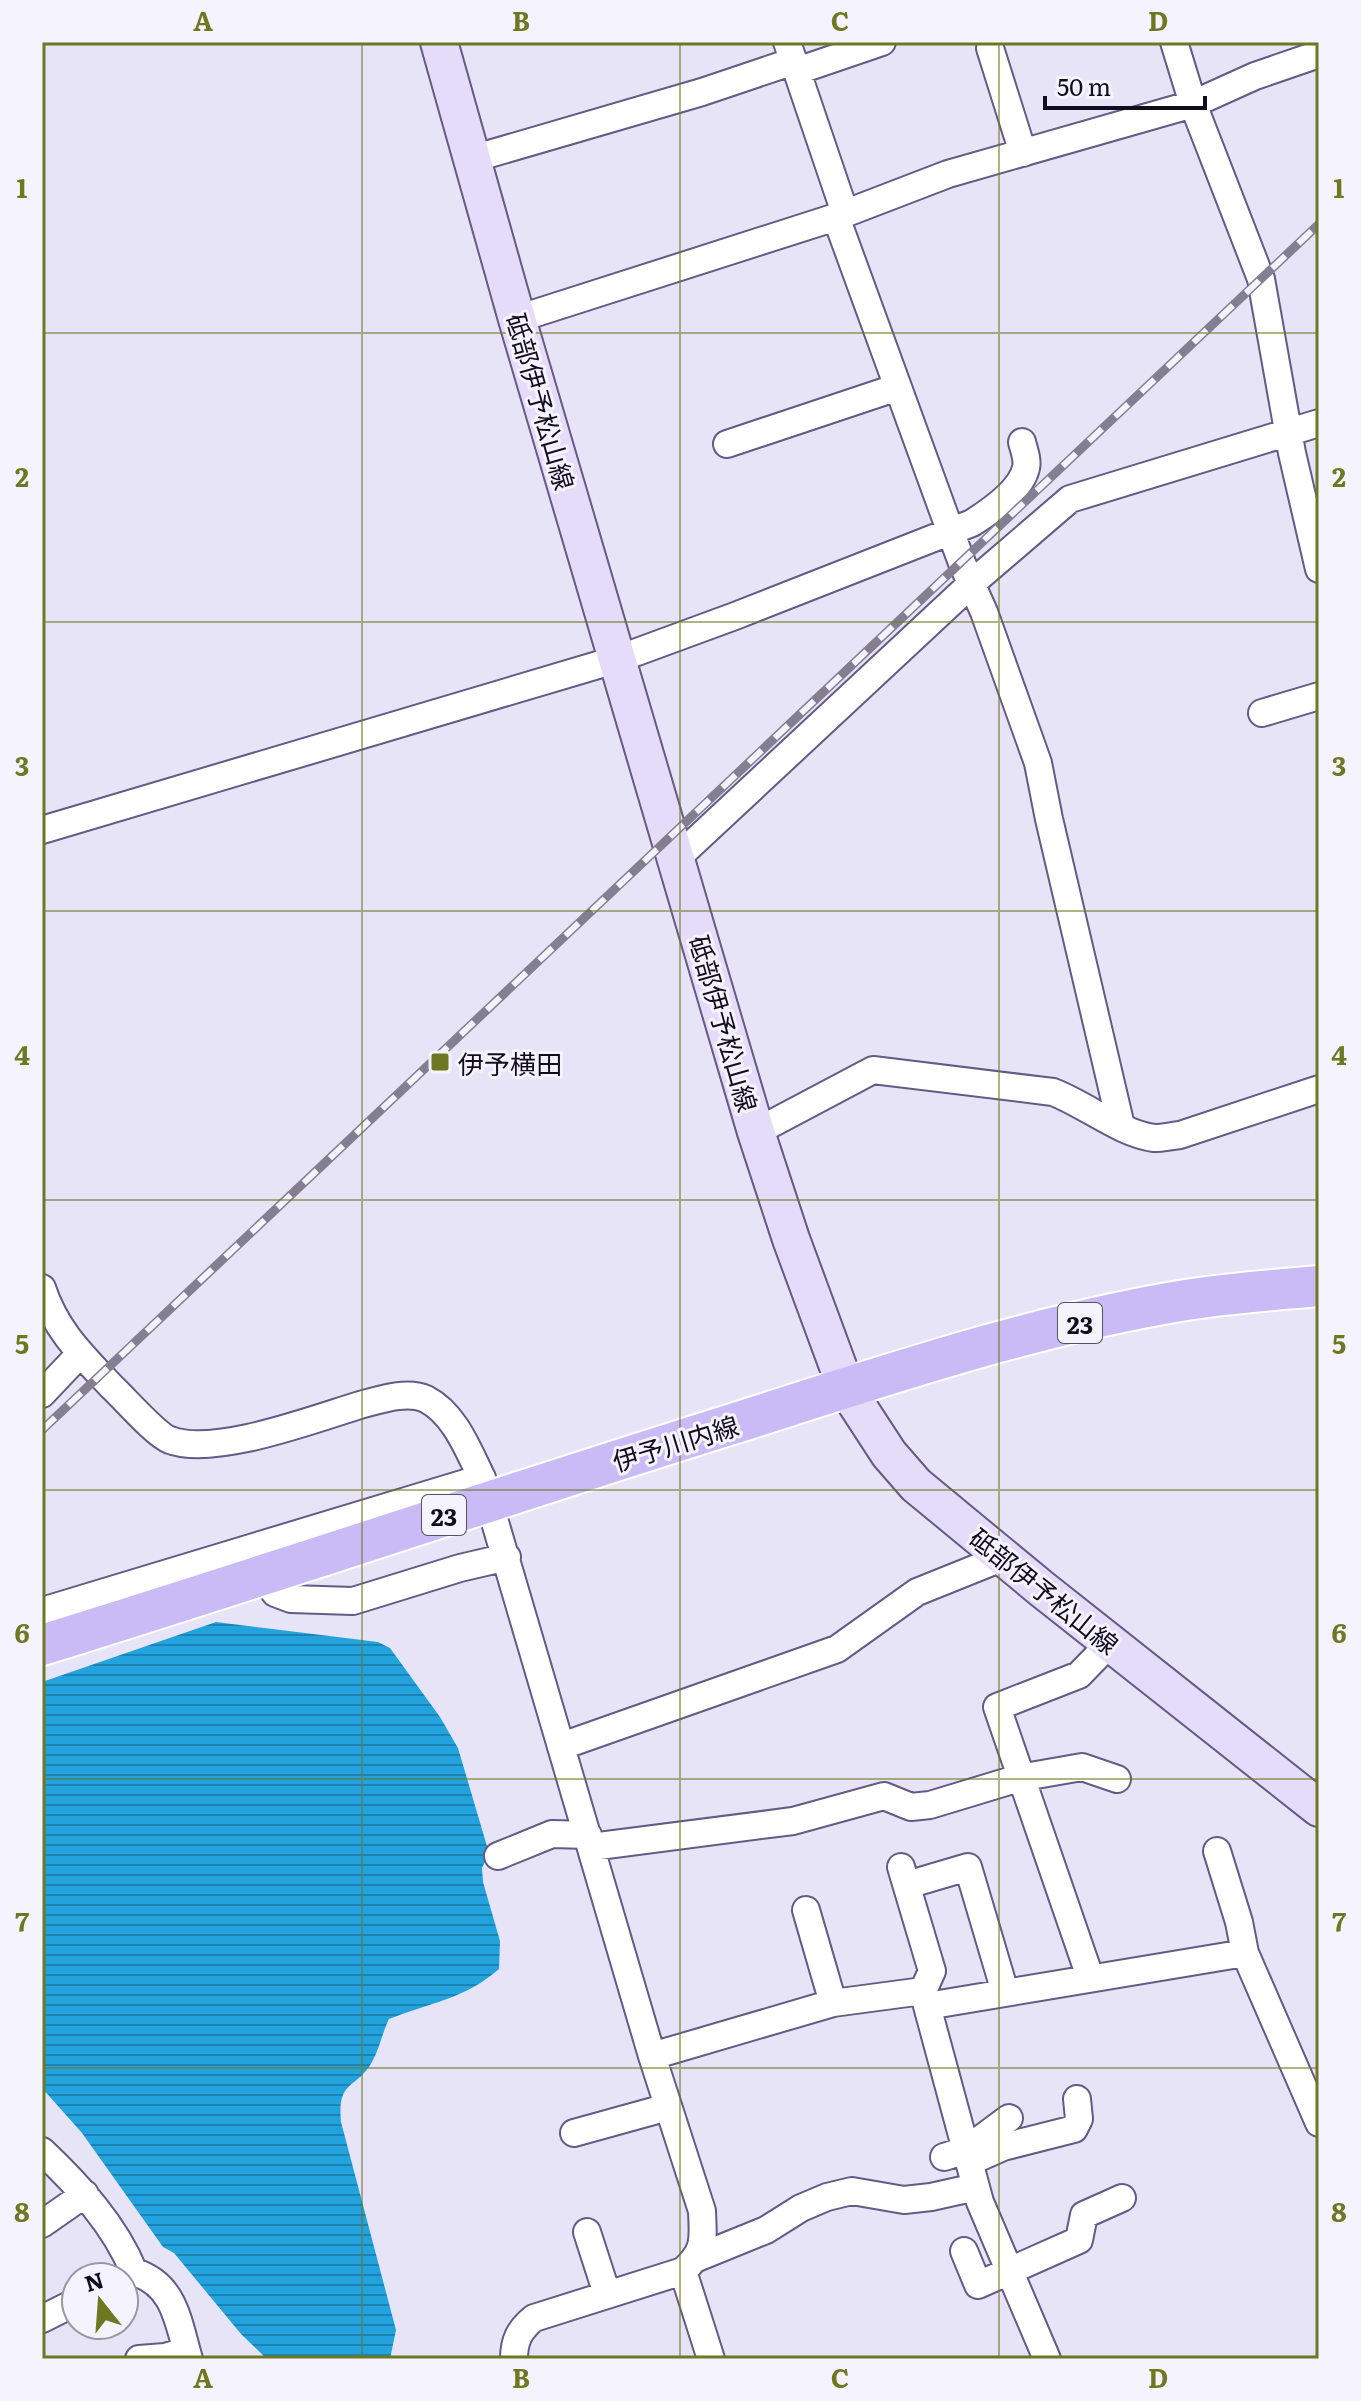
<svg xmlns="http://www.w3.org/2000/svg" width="1361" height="2401" viewBox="0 0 1361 2401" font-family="Literata,'Noto Sans JP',serif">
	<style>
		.water { fill: url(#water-rules) }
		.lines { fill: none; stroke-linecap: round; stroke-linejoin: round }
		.minor-casing { stroke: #645a84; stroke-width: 30 }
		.secondary-casing { stroke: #645a84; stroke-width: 40 }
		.primary-casing { stroke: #fff; stroke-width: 44 }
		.minor { stroke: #fff; stroke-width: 26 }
		.secondary { stroke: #e5dcfa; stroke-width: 36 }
		.primary { stroke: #cabaf5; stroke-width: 40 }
		.rail-casing { stroke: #837f91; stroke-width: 9 }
		.rail { stroke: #f5f3fd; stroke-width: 6; stroke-dasharray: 18; stroke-linecap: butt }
		.grid { fill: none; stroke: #6e7721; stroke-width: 2; stroke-opacity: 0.55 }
		.poi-dot { fill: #6e7721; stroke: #f5f3fd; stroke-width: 3 }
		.labels { text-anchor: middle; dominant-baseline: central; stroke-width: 6; stroke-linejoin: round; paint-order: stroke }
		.shield { fill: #f5f3fd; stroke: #565260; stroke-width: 2 }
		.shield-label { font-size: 24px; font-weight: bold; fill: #120d1d }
		.street-label { font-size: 26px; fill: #120d1d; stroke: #f5f3fd }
		.poi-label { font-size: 26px; fill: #120d1d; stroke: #f5f3fd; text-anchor: start }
		.neatline { fill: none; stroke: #6e7721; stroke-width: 3 }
		.grid-label { font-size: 26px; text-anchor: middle; font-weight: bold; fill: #6e7721 }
	</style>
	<defs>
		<pattern id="water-rules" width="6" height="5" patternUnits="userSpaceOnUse" patternTransform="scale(2)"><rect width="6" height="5" fill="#22a3de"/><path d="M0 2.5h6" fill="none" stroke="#1c83b3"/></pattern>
	</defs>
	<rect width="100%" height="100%" fill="#e8e4f8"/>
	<path class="water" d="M216,1622L378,1642L390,1648L440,1717L458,1748L489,1853L482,1868L483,1882L500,1941L499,1969C465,1999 429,2003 389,2019C382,2033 380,2048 372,2062C356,2090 337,2079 341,2122L396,2330L390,2359H267L241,2334L174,2253L163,2247L82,2133L42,2088V1682Z"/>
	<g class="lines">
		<defs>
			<path id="minor" d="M787,42L845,213
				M1174,42L1193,104L1261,279L1292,453L1319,569
				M990,48L1023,153
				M797,71L882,42
				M472,159L702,92L794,61
				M836,217L962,563L984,612L1038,763L1049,819L1121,1126
				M517,319L836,217L948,174L1193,104L1255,76L1319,54
				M727,444L898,387
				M1262,713L1319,696
				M42,830L618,659L735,616L972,523C991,511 1021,490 1026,468C1028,460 1024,450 1022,442
				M677,858L971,584L1070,499L1319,423
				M756,1132L873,1070L1053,1092C1085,1104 1121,1134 1154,1138C1162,1138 1171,1136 1180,1135L1319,1089
				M42,1288C56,1331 82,1355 112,1387C125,1399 156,1435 170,1440C214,1457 314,1419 360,1405C379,1400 407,1390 426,1399C455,1414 468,1450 482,1478L652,2056L702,2211C703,2240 706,2250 683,2271L534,2318C519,2330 514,2341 514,2359
				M42,1394L79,1355
				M263,1574L275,1593L291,1599L353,1601L460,1568L507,1557
				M42,1611L482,1478
				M562,1746L837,1649L917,1592L1004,1557
				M591,1847L793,1821L884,1796L911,1807L930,1805L1019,1778L1082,1767L1117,1779
				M1217,1851L1239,1922L1245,1953
				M498,1856L552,1834L588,1835
				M901,1867L932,1971L923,1991
				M907,1885L968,1867L1005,1992
				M806,1910L833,2003
				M1090,1977L997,1707L1079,1675L1110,1643
				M927,2006L1245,1953L1319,2123
				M652,2056L833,2003L923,1991L980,2202L1047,2359
				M574,2133L668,2107
				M42,2151C78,2185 115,2225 134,2272
				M944,2157L966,2150L1009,2118
				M969,2162L1003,2147L1074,2129L1079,2119L1077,2099
				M42,2224L85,2194
				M587,2232L607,2294
				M964,2251L978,2285L1079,2240L1084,2215L1122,2198
				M697,2258L766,2230L801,2208L827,2197L852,2191L904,2200L931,2197L976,2187
				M683,2271L711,2359
				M124,2277L134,2272C175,2284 178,2322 189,2359
				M42,2319L76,2302
				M139,2359L165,2357L186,2351"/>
			<path id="secondary" d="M439,42L517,319L756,1132L791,1239L846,1388L889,1454L916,1485L1042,1589L1319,1808"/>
			<path id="primary" d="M42,1645C272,1574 499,1497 729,1425C878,1378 1032,1325 1186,1300C1230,1293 1275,1290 1319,1286"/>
		</defs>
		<use href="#minor" class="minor-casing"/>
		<use href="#secondary" class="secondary-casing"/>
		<use href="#primary" class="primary-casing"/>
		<use href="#minor" class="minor"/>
		<use href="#secondary" class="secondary"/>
		<use href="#primary" class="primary"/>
		<defs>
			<path id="rail" d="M42,1430L1319,224"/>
		</defs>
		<use href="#rail" class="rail-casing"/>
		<use href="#rail" class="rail"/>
	</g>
	<path class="grid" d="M362,42V2359M680,42V2359M999,42V2359M42,333H1319M42,622H1319M42,911H1319M42,1200H1319M42,1490H1319M42,1779H1319M42,2068H1319"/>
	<rect class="poi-dot" x="430" y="1052" width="20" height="20" rx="4"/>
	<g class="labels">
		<g class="shield">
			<rect x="1058" y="1303" width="44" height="40" rx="6"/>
			<rect x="422" y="1495" width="44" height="40" rx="6"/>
		</g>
		<g class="shield-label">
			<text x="1080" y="1323">23</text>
			<text x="444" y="1515">23</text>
		</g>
		<g class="street-label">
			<text transform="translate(542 401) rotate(74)">砥部伊予松山線</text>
			<text transform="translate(725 1023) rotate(74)">砥部伊予松山線</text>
			<text transform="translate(675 1442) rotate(-17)">伊予川内線</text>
			<text transform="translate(1045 1590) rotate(39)">砥部伊予松山線</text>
		</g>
		<g class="poi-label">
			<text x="458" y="1062">伊予横田</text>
		</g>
	</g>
	<rect width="1361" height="2401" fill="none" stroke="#f5f3fd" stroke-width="88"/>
	<g transform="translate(100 2301) rotate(343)"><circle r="38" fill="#f5f3fd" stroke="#9a97a3" stroke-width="2"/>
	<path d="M0-6L14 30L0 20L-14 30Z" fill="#6e7721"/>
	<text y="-12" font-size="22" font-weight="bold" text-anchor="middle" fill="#120d1d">N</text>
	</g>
	<path d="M1045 96v12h160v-12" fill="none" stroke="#120d1d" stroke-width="4"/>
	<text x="1057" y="96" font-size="24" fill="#120d1d" stroke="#f5f3fd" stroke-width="6" paint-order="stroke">50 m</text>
	<rect x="44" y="44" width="1273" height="2313" class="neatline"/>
	<g class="grid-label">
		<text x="203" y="31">A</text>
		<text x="521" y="31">B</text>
		<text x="840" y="31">C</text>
		<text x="1158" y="31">D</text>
		<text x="22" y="198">1</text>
		<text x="1339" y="198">1</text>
		<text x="22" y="487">2</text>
		<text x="1339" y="487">2</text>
		<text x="22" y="776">3</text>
		<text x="1339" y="776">3</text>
		<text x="22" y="1065">4</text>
		<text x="1339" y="1065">4</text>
		<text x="22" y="1354">5</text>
		<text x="1339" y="1354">5</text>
		<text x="22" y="1643">6</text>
		<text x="1339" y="1643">6</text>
		<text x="22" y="1932">7</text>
		<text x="1339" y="1932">7</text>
		<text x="22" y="2222">8</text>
		<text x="1339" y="2222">8</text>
		<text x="203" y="2388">A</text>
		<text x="521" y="2388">B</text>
		<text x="840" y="2388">C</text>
		<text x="1158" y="2388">D</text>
	</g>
</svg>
